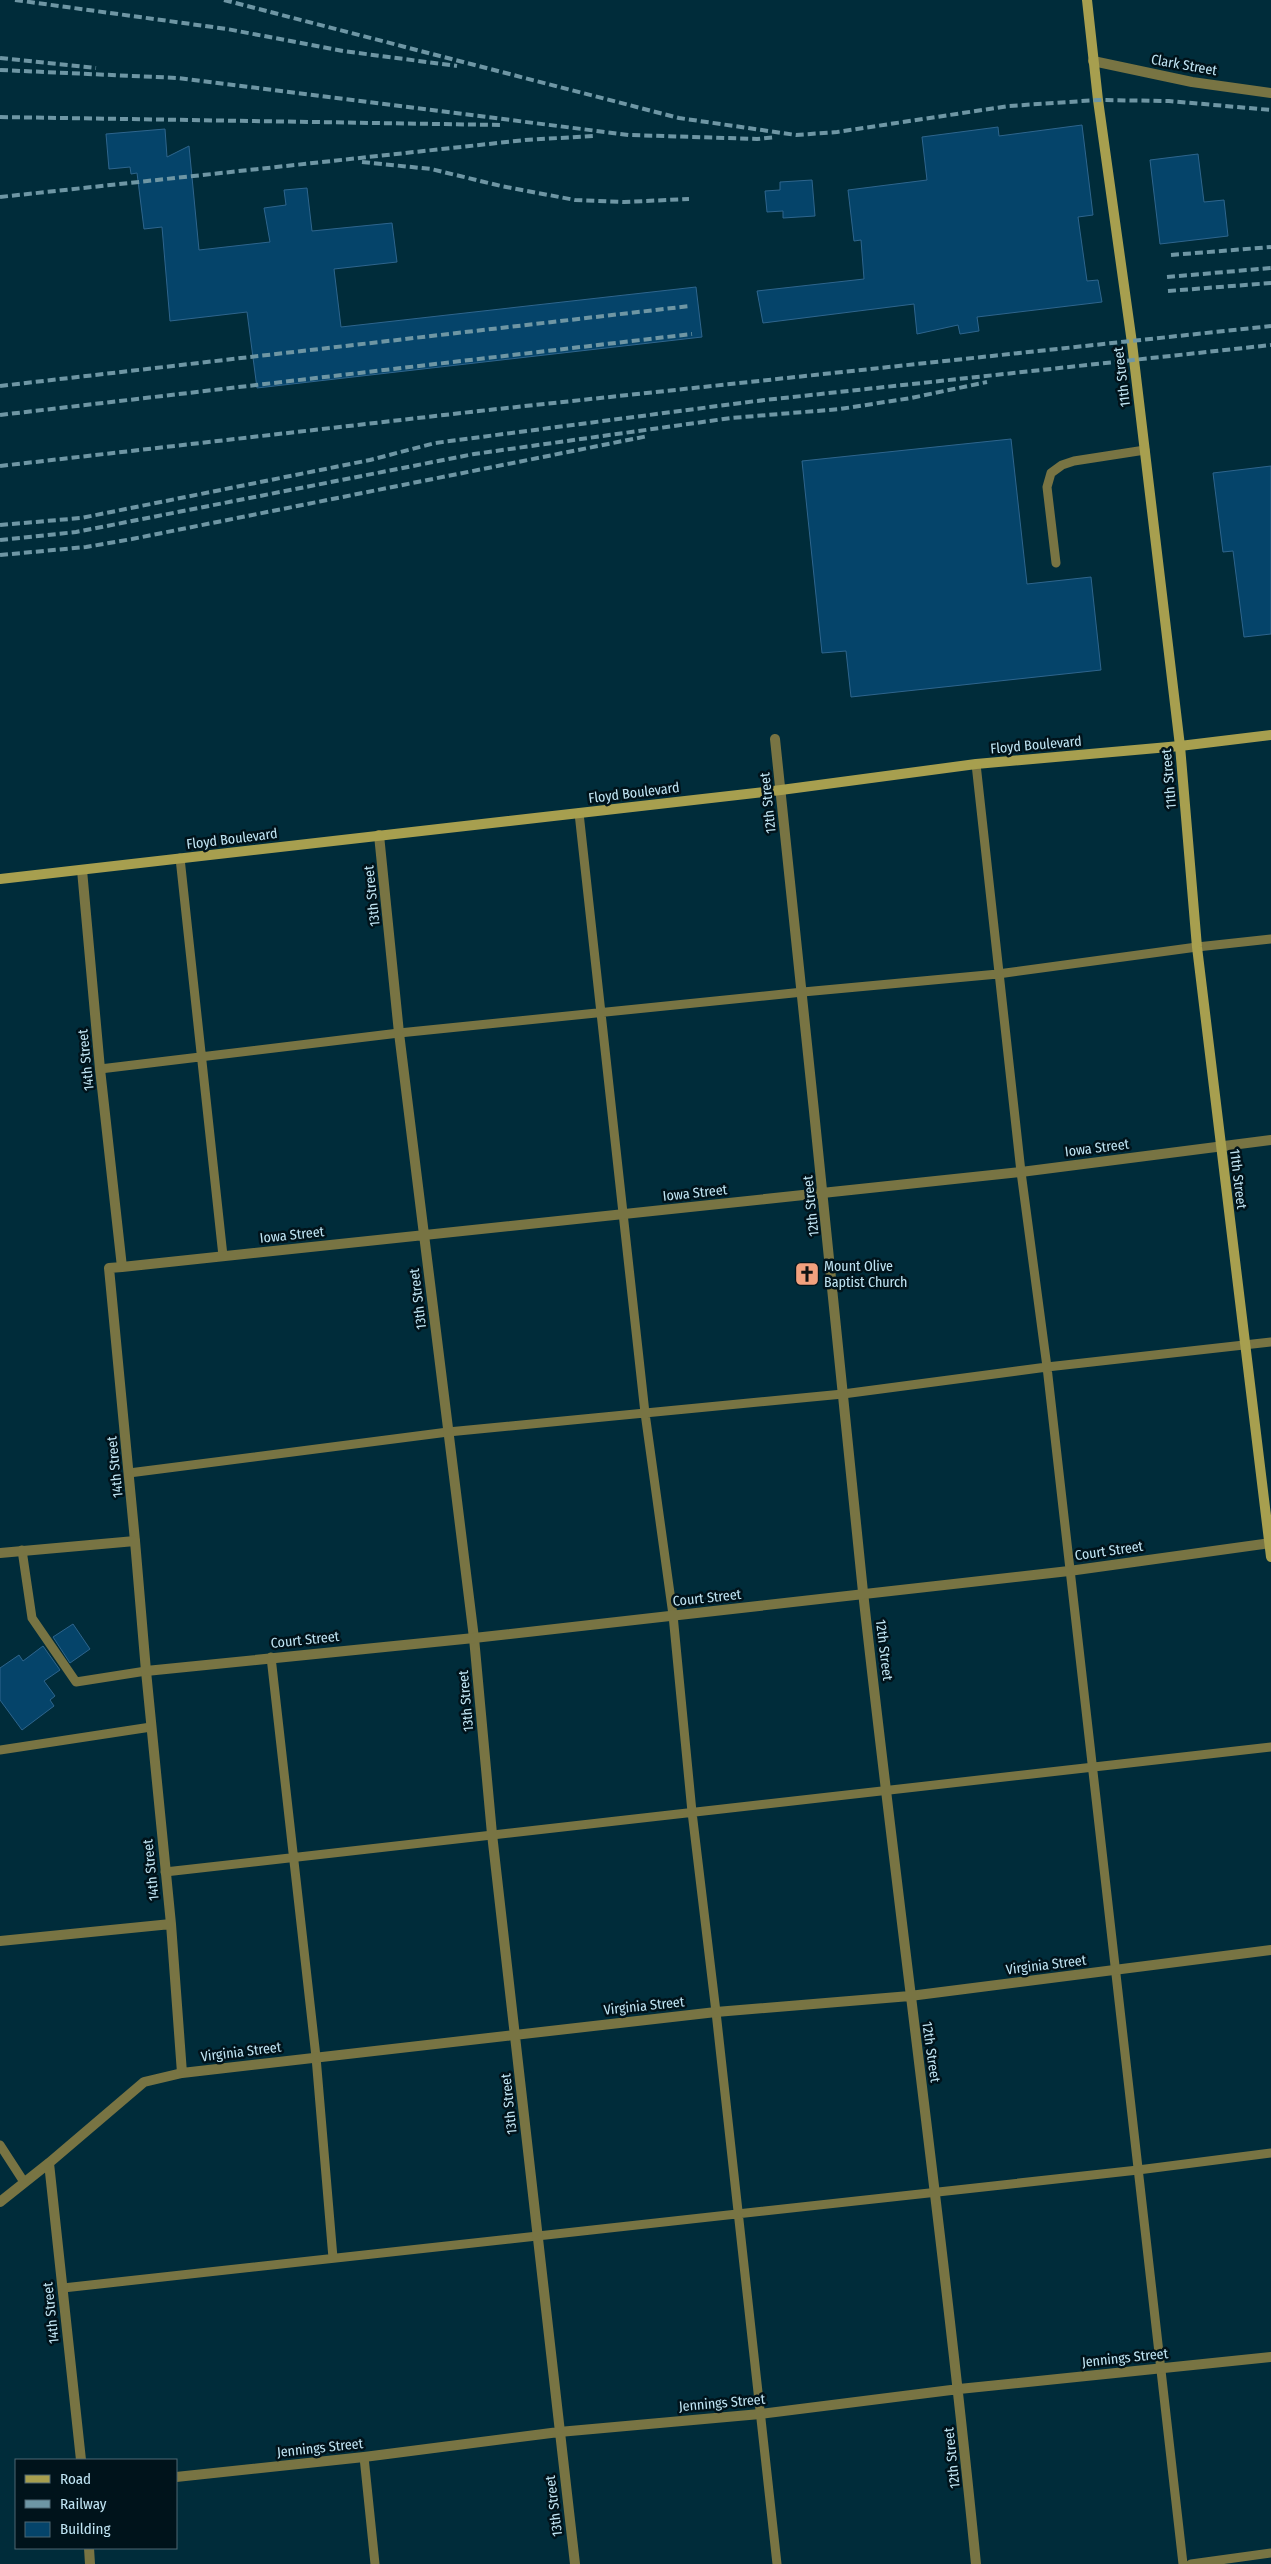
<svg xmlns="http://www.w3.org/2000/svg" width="1271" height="2564" viewBox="0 0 1271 2564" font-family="'Fira Sans Condensed',sans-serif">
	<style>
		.building { fill: #05446a; stroke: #2e658d }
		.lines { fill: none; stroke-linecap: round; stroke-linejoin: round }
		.service { stroke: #787443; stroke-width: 9 }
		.minor { stroke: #787443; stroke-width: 10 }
		.tertiary { stroke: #787443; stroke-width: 10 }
		.secondary { stroke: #a79f4f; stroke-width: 10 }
		.rail { stroke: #6e96a4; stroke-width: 4; stroke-dasharray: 8 4; stroke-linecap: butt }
		.labels { text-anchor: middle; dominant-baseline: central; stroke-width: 5; stroke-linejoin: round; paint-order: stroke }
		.street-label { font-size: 14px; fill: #c0e5f4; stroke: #00131b }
		.poi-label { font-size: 14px; fill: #c0e5f4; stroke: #00131b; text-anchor: start }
	</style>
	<rect width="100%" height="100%" fill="#002c3a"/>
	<path class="building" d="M1082,125L1093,215L1078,217L1087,281L1098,280L1102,302L977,317L979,331L960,334L958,325L917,334L914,304L763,323L757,291L864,279L861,240L854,241L848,190L927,180L922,137L998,127L999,136Z
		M165,129L167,157L189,146L199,250L270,242L264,208L286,205L284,190L307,188L312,231L392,223L397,262L334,269L341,327L696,287L702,337L257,388L247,312L170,321L162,227L144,229L137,173L131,174L130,167L109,169L106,134Z
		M1198,154L1204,202L1224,200L1228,236L1160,244L1150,160Z
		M812,180L815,216L783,218V211L767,212L765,191L780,190V182Z
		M1011,439L1027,584L1091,577L1101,670L851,697L846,651L822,653L802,461Z
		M1271,466V634L1244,637L1233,551L1223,552L1213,473Z
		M73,1624L90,1649L70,1663L53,1637Z
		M43,1646L60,1670L44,1681L55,1696L50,1700L54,1706L22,1730L0,1700V1668L19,1655L23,1661Z"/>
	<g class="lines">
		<path class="service" d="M1056,563L1047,487L1051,473L1062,465L1074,461L1145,450
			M976,764L1021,1172L1047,1367L1183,2564
			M579,813L645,1413L673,1615L692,1812L716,2012L777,2564
			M180,858L223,1256
			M100,1069L399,1033L803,992L998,974L1197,947L1271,939
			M129,1473L448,1432L843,1394L1047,1367L1271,1342
			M22,1550L32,1618L76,1682L146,1671
			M271,1657L316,2057L333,2258
			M0,1750L151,1727
			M165,1872L1271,1747
			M0,2145L24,2182
			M63,2288L1138,2170L1271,2153
			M364,2457L375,2564
			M1191,2564L1271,2553"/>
		<path class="minor" d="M1093,61L1192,82L1271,93
			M775,739C807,1023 832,1308 863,1592C899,1917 944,2240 976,2564
			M379,835L399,1033L474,1638L492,1834L575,2564
			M82,870L100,1069L122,1267L109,1268L135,1541
			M122,1267L1021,1172L1271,1140
			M146,1671L171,1924L182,2073
			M0,1941L171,1924
			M49,2163L81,2460
			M0,2202L49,2163L144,2082L182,2073L716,2012L910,1996L1271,1950
			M176,2477L364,2457L559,2432L760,2414L959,2389L1271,2357
			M89,2548L90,2564"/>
		<path class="tertiary" d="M0,1553L135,1541L146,1671L474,1638L1069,1571L1271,1543"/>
		<path class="secondary" d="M1087,0L1098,100L1132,343L1180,746L1197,947L1271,1557
			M0,879L781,790L976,764L1180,746L1271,735"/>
		<path class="rail" d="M15,0L227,29L343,51L457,66
			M224,0L679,118L796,135L837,132L1009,106L1098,100L1169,101L1271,110
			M0,58L96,68
			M0,70L178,78L629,135L757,139L776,137
			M0,117L501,125
			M362,162L431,169L501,186L575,200L624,202L689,199
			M0,197L525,140L593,136
			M1171,255L1271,247
			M1167,277L1271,268
			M1168,291L1271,283
			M0,386L690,306
			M0,415L692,334
			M0,466L479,411L1271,326
			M0,525L81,518L370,460L435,443L756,401L1271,345
			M0,540L76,532L474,454L731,418L840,409L911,398L987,382
			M0,555L86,547L132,539L648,436"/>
	</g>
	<defs>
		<symbol id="church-square" viewBox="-11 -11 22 22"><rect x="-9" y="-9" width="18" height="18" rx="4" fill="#f2a17e" stroke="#00131b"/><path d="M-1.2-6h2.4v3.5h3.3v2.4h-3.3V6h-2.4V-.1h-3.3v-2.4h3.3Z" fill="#111"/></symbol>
	</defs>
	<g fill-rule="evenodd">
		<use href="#church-square" x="793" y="1260" width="28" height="28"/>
	</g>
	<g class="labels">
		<g class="street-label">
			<text transform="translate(1184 65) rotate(10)">Clark Street</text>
			<text transform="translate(1122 377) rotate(-97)">11th Street</text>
			<text transform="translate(1036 745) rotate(-5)">Floyd Boulevard</text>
			<text transform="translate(1169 779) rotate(-95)">11th Street</text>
			<text transform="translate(634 793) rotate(-7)">Floyd Boulevard</text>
			<text transform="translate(768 803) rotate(-96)">12th Street</text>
			<text transform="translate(232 839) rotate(-7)">Floyd Boulevard</text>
			<text transform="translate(372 896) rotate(-96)">13th Street</text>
			<text transform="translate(86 1060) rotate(-96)">14th Street</text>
			<text transform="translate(1097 1148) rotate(-7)">Iowa Street</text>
			<text transform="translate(1238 1179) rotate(83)">11th Street</text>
			<text transform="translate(695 1193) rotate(-6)">Iowa Street</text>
			<text transform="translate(811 1206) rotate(-96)">12th Street</text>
			<text transform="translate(292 1235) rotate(-6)">Iowa Street</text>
			<text transform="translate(418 1299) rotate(-97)">13th Street</text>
			<text transform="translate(115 1467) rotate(-96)">14th Street</text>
			<text transform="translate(1109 1551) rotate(-8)">Court Street</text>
			<text transform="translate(707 1598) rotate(-6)">Court Street</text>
			<text transform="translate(305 1640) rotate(-6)">Court Street</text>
			<text transform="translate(884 1650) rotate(83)">12th Street</text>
			<text transform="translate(466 1701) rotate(-95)">13th Street</text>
			<text transform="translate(151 1870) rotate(-96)">14th Street</text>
			<text transform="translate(1046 1965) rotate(-7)">Virginia Street</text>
			<text transform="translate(644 2006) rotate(-6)">Virginia Street</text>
			<text transform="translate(241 2052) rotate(-7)">Virginia Street</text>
			<text transform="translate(931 2052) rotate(82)">12th Street</text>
			<text transform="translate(509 2104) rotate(-96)">13th Street</text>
			<text transform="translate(51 2313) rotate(-96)">14th Street</text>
			<text transform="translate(1125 2358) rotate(-6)">Jennings Street</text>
			<text transform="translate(722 2403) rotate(-5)">Jennings Street</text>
			<text transform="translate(320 2448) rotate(-6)">Jennings Street</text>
			<text transform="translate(952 2458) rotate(-96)">12th Street</text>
			<text transform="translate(554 2506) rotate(-97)">13th Street</text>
		</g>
		<g class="poi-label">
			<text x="824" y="1266">Mount Olive<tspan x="824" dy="16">Baptist Church</tspan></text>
		</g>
	</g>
	<rect x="15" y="2459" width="162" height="90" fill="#00131b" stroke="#4d6772"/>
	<rect x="25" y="2475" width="25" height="8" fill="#a79f4f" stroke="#4d6772"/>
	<text x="60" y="2484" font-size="15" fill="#c0e5f4">Road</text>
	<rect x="25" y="2500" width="25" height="8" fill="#6e96a4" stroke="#4d6772"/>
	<text x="60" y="2509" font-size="15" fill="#c0e5f4">Railway</text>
	<rect x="25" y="2522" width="25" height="15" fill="#05446a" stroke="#4d6772"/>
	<text x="60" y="2534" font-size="15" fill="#c0e5f4">Building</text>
</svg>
